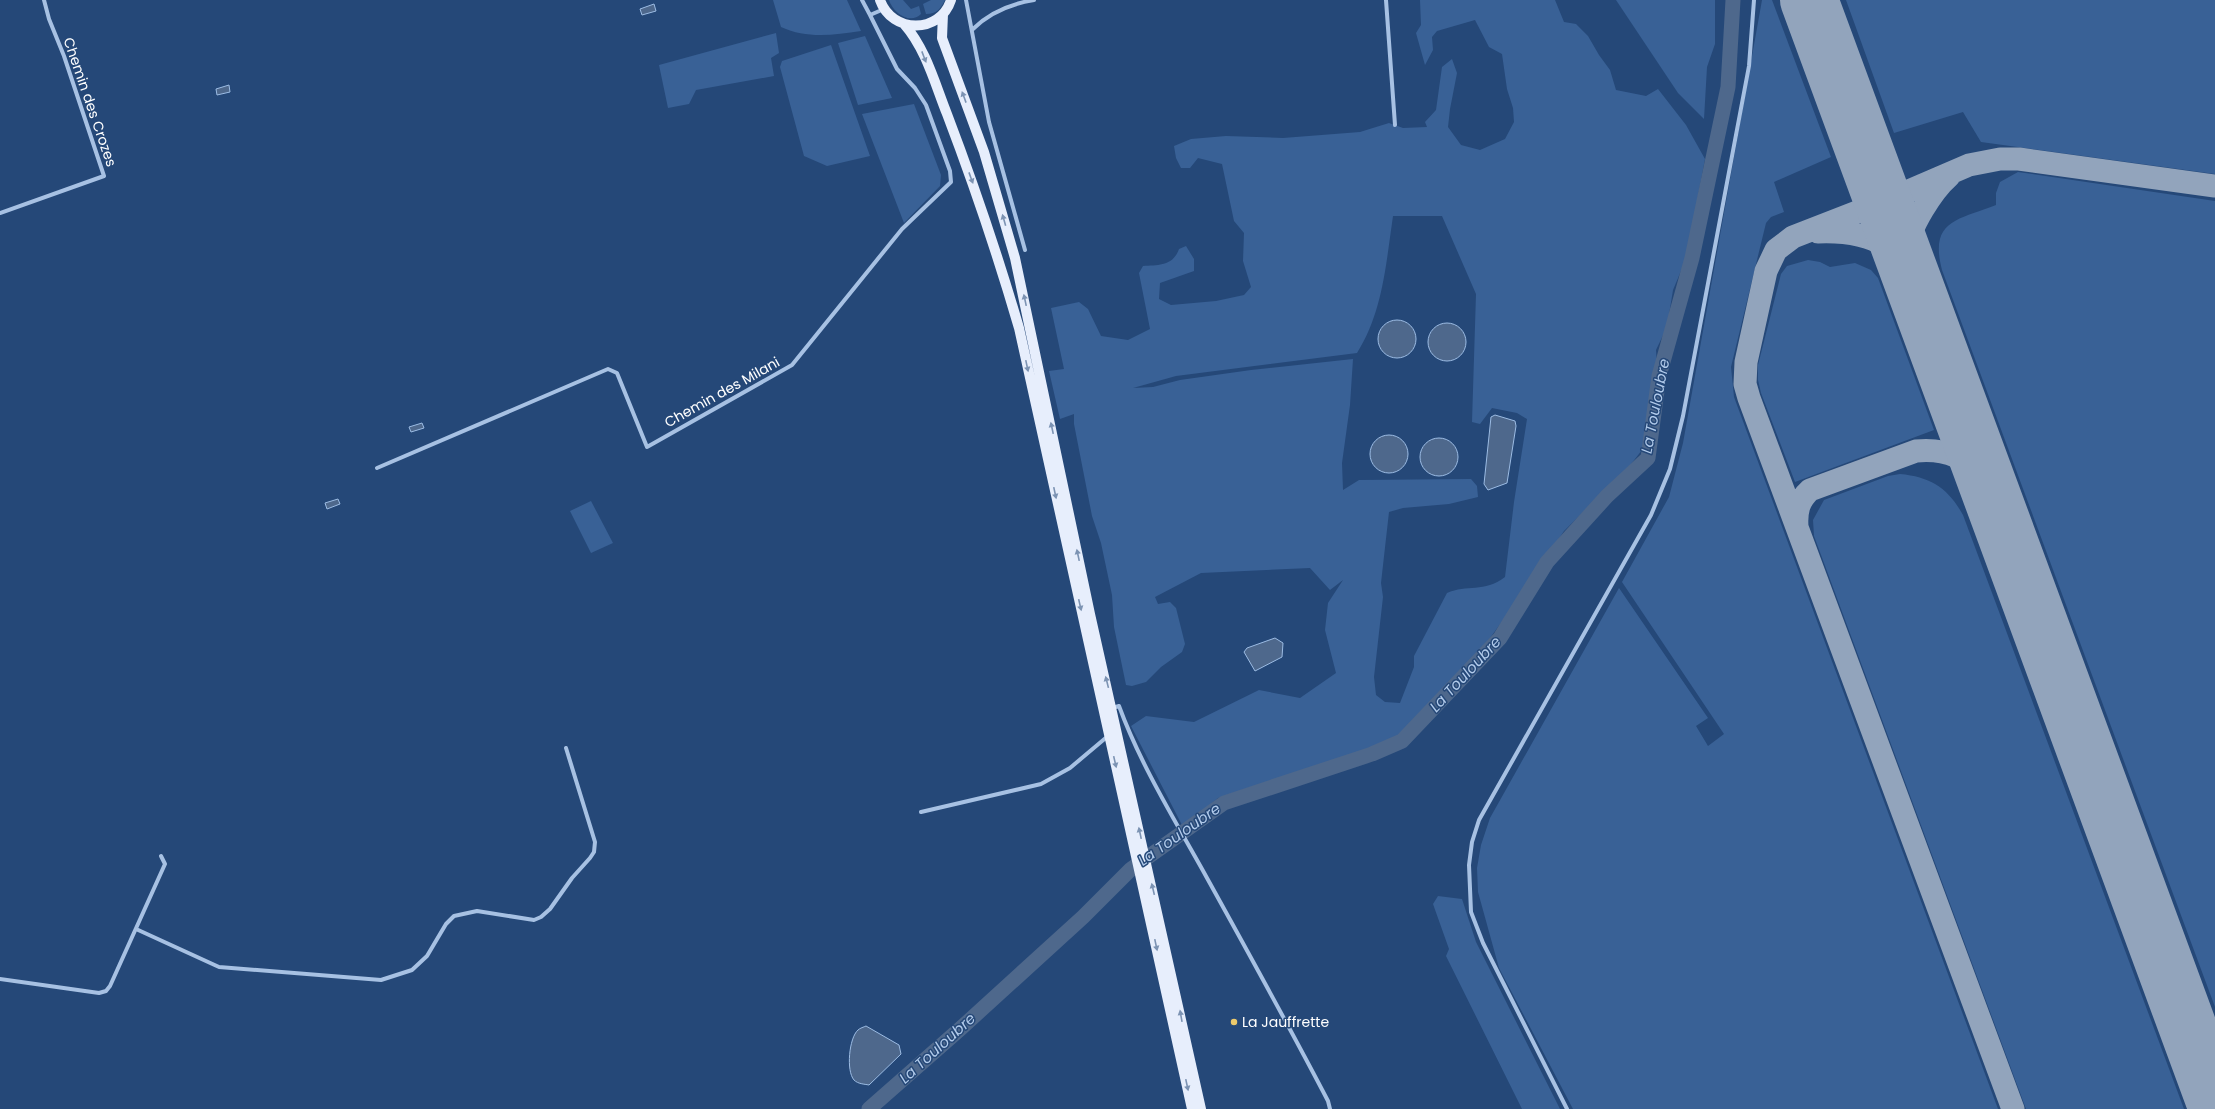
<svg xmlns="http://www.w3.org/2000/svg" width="2215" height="1109" viewBox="0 0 2215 1109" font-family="Poppins,sans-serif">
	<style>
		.green { fill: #396196; fill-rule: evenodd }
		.water { fill: #4e688c; stroke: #9cbce4 }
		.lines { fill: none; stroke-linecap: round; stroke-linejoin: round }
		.river { stroke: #4e688c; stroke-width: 15 }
		.taxiway { stroke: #92a4bc; stroke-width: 23 }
		.runway { stroke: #92a4bc; stroke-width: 58 }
		.street { stroke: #a7c1e3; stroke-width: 4 }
		.primary { stroke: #e7eefc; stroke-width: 10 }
		.oneway { fill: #7c93b3 }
		.poi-dot { fill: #edca6c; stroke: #254878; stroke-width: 1.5 }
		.labels { text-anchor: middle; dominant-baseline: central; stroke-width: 3; stroke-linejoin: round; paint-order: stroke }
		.street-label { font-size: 14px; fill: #fff; stroke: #254878 }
		.poi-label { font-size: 14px; fill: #fff; stroke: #254878; text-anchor: start }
		.water-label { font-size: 15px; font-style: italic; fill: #b2cbeb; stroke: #254878 }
	</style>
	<rect width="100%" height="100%" fill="#254878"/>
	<path class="green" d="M773,0H847L861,31C833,35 807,39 781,27Z
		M889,0H903L911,9L919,6L921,14C910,25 893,13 889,0Z
		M931,0H945C940,9 937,14 926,14L923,4Z
		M1420,0H1555L1564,22L1576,24L1588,36L1599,55L1610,70L1616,90L1646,96L1658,89L1686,125L1705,159L1686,259L1673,290L1667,327L1656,350L1657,366L1642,450L1628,468L1564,531L1527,587L1490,638L1441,696L1394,740L1313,770L1279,778L1218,798L1183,827L1131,726L1146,716L1194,722L1259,690L1300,698L1336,673L1325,630L1328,603L1343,580L1330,590L1310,568L1201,573L1155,597L1158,604L1170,602L1176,608L1185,644L1182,652L1161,667L1146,682L1132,686L1126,685L1114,627L1112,595L1101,543L1092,516L1074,424V414L1060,419L1049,371L1064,369L1051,308L1079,302L1088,309L1101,336L1128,340L1150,329L1139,273L1143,266C1159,265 1173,266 1179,249L1186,246L1194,259V271L1160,283L1159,299L1171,305L1216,301L1244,295L1251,287L1243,261L1244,233L1234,221L1222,164L1198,158L1190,168H1181L1176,158L1174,146L1191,139L1226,136L1283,138L1360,132L1389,123L1403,128L1427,127L1425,122L1436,110L1442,67L1452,59L1457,73L1450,109L1448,127L1461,145L1480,150L1505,139L1514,122L1513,108L1507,89L1502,54L1489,47L1475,20L1437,31L1432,37L1433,50L1425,65L1416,33L1421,25ZM1393,216H1442L1476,294L1472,422L1480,424L1492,408L1517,413L1527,419L1514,502L1505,577C1484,593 1467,584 1447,593L1414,656V667L1400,703L1385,702L1376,695L1374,677L1383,597L1381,583L1389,512L1403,508L1449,504L1478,497L1477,486L1471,479L1359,480L1343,490L1342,463L1350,405L1353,359L1251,370L1180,380L1153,387L1133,388L1176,376L1357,353C1383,312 1386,263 1393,216Z
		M1616,0H1715V44L1707,67L1704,119L1678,93Z
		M1762,0H1772L1831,157L1774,182L1784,212L1771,217L1766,223L1731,367L1734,397L1998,1109H1573L1499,968L1478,892L1477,868L1481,845L1490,818L1619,588L1708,718L1696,726L1708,746L1724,734L1622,582L1669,497L1683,443Z
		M1846,0H2215V174L1981,142L1963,112L1894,133Z
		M776,33L779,53L771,58L774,76L696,90L689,104L668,108L659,65Z
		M865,36L892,98L858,105L838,43Z
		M831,45L870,156L827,166L804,156L780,67L782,61Z
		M914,104L941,175L940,186L904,223L862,114Z
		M2018,172L2215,201V1007L1942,270C1929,220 1958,220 1996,205V193L2000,182Z
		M1808,260L1820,262L1830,267L1855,263L1871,270L1878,278L1934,430L1795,482L1761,393L1758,380V365L1781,274L1787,266Z
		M1900,474C1931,477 1948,488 1963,515L2184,1109H2026L1814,536L1813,520L1824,500L1888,476Z
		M591,501L613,543L591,553L570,511Z
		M1438,896L1462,899L1476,942L1560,1109H1522L1446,956L1449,949L1433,904Z"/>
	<path class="water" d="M654,4L656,11L642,15L640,9Z
		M229,85L230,92L217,95L216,89Z
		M1378 339a19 19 0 1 1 38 0a19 19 0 1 1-38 0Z
		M1428 342a19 19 0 1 1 38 0a19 19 0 1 1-38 0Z
		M1495,415L1515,421L1516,426L1507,483L1488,490L1484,484L1491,417Z
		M422,423L424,428L411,432L409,427Z
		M1370 454a19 19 0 1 1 38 0a19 19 0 1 1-38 0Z
		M1420 457a19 19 0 1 1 38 0a19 19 0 1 1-38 0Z
		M338,499L340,504L327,509L325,503Z
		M1275,638L1283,643L1282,657L1255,671L1244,652L1247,648Z
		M866,1026L899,1045L901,1054L869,1085C864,1084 858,1084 854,1080C846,1071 849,1038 858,1030C860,1028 864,1027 866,1026Z"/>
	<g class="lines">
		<path class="river" d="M869,1109L960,1029L1083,917L1131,869L1224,803L1372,754L1402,741L1500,638L1547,562L1607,496L1648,458L1659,376L1692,258L1728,87L1733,0"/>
		<path class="taxiway" d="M1818,232C1843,231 1871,234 1892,250C1898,255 1903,263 1908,270
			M1908,270C1908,263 1906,257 1907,251C1908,228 1933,190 1949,176
			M1797,527C1796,512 1798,501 1810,490L1916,451C1947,448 1969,458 1987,483
			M2013,1109L1749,398L1745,384L1746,362L1766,271L1776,250L1793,237L1883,202L1969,165L2000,159H2019L2215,186"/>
		<path class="runway" d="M1809,0L2215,1101"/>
		<path class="street" d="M862,0L870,15L884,9
			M966,0L989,122L1025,250
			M1386,0L1395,125
			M973,29C990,12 1010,4 1034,0
			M0,213L104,176L64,56L49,19L44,0
			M377,468L608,369L617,373L647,447L792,365L902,229L951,182L950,171L926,105L915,88L897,69L870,15
			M1112,708L1119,706C1141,766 1176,822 1207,878C1248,952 1289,1026 1328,1101L1330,1109
			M921,812L1041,784L1070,768L1108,736
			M136,929L219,967L381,980L412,970L427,956L446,924L454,916L477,911L534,920L541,917L550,909L572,878L590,858L594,852L595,842L566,748
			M0,979L99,993L106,991L110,986L165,864L161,856
			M1567,1109L1483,943L1471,912L1469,865L1472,842L1479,820L1651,515L1670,469L1683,416L1749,66L1754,0"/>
		<path class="primary" d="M880,0C892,34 940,34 951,0
			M943,14L942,38L984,152L1015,258L1090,614L1201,1109
			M904,24C926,49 935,84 947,114C974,185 998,256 1019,328L1192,1109"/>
	</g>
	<defs><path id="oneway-solid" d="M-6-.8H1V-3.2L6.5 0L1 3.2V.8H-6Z"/></defs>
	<g class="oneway">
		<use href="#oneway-solid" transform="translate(924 57) rotate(69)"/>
		<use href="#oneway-solid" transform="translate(964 97) rotate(-110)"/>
		<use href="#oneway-solid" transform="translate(971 178) rotate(70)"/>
		<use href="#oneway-solid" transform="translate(1004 220) rotate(-106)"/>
		<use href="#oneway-solid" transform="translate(1025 300) rotate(-102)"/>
		<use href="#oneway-solid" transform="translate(1027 366) rotate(78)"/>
		<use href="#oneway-solid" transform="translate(1052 428) rotate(-102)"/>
		<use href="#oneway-solid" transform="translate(1055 493) rotate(78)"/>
		<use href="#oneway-solid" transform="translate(1078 555) rotate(-102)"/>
		<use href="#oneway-solid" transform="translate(1080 605) rotate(77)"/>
		<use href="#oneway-solid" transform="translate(1107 682) rotate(-104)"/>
		<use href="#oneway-solid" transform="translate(1115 762) rotate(77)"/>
		<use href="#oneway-solid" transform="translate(1140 833) rotate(-102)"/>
		<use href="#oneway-solid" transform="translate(1153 889) rotate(-103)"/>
		<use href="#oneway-solid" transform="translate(1156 945) rotate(78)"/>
		<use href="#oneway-solid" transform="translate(1181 1016) rotate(-100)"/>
		<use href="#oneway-solid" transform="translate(1187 1085) rotate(78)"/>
	</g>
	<circle class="poi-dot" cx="1234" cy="1022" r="4"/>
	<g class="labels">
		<g class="street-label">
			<text transform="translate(90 102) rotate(71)">Chemin des Crozes</text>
			<text transform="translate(722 392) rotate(-29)">Chemin des Milani</text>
		</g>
		<g class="poi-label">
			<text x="1242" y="1022">La Jauffrette</text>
		</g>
		<g class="water-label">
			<text transform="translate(1655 406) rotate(-79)">La Touloubre</text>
			<text transform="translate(1465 674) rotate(-47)">La Touloubre</text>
			<text transform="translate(1179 834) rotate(-35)">La Touloubre</text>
			<text transform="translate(937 1048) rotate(-42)">La Touloubre</text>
		</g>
	</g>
</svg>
